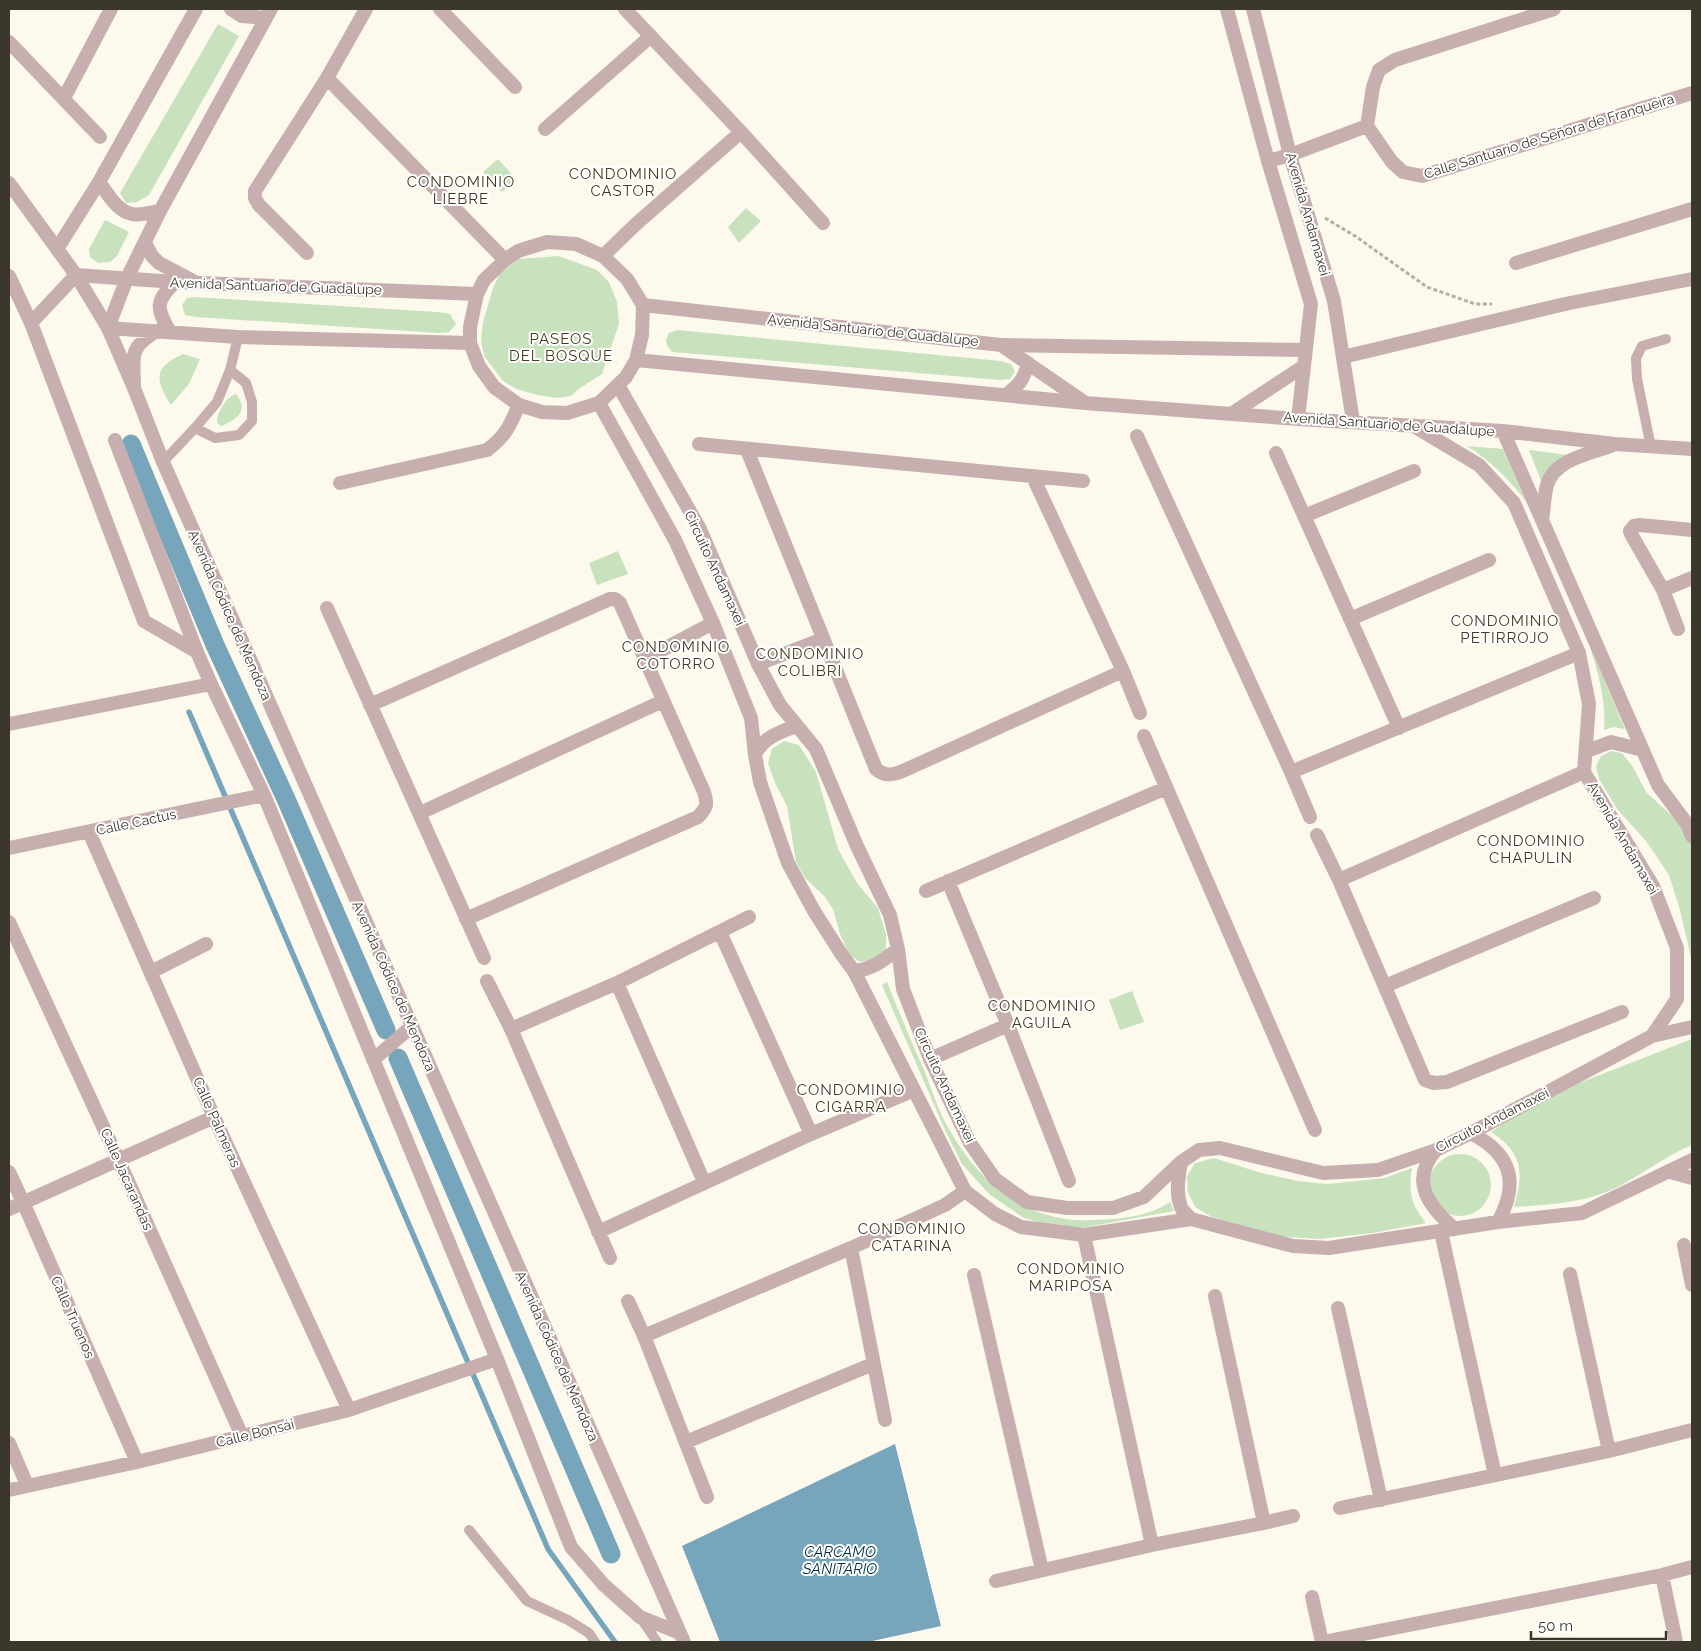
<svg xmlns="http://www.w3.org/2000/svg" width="1701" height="1651" viewBox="0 0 1701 1651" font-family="Raleway,sans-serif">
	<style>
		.green { fill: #c9e2be }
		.water { fill: #77a5bc }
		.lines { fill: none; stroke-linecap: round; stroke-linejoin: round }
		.stream { stroke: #77a5bc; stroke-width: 5.5 }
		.canal { stroke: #77a5bc; stroke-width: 19 }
		.path { stroke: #b5b0a4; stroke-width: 3; stroke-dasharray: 4 2.5; stroke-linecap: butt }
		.service { stroke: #c6afae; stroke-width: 10 }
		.minor { stroke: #c6afae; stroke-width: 14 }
		.tertiary { stroke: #c6afae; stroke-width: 14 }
		.labels { text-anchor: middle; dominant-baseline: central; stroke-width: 4; stroke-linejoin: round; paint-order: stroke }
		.street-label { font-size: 14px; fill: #3c372c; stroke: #fff }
		.neighbourhood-label { font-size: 15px; letter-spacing: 1px; fill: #443a22; stroke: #fff }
		.water-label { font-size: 15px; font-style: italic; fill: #032e3f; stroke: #fff }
	</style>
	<rect width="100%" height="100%" fill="#fef9ed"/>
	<path class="green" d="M218,24L239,36L149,195L137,202L126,203L120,193Z
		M498,159L517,180L502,192L483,172Z
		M746,208L761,221L739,243L728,227Z
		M105,220L129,232L117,256L110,262L98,263L90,257L89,249Z
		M559,256L597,270L609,282L617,302L619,324L602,374L580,388L571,396L557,398L537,395L516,389L503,381L484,356L481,341L483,322L493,288L499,275L518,259Z
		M193,297L438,312L450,314L456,324L449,332L438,333L196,317L185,315L182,305L187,298Z
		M677,330L1001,361L1011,364L1015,372L1010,379L1000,380L672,352L667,346L666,340L669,333Z
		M183,354L200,359L189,384L171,405C155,380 153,367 183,354Z
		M236,394C250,411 236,420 221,426L217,423C217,412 226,397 236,394Z
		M1467,446L1503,449L1526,501C1509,480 1491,461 1467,446Z
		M1529,450L1568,455L1543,486Z
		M618,551L628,574L597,585L589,563Z
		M1590,647L1625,729L1613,727L1604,730C1606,700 1599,676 1590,647Z
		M784,741L799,745L816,772L838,849L857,883L878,908L886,934V951L876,960L860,962L849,954L840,934L833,909L824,896L805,878L796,862L787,806L775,783L768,763L772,749Z
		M1611,751L1622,753L1633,767L1646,792L1683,826L1691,843L1692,855V962L1680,910L1669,875L1646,841L1617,809L1599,779L1596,766L1601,756Z
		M887,982C899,1012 911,1041 924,1070C932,1089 938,1111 949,1129C980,1184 1028,1224 1094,1220C1120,1219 1148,1217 1170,1202L1174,1211L1076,1229L1051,1226L1024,1218L989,1194L962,1164L945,1130L882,985Z
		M1132,991L1144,1022L1120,1030L1109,1000Z
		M1692,1039V1145C1665,1156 1642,1175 1616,1188C1585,1203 1548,1205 1514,1207C1524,1172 1523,1153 1491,1132L1543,1097Z
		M1429 1185a31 31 0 1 1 62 0a31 31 0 1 1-62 0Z
		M1214,1158L1258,1172L1298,1181L1327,1184L1385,1178L1412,1168C1408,1192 1411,1204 1426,1223L1373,1233L1320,1239L1284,1237L1249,1229L1210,1216L1195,1207L1188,1192L1187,1176L1195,1163Z"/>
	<path class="water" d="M895,1444L941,1626L868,1642H720L682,1546Z"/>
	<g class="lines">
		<path class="stream" d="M189,712L548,1549L615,1642"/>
		<path class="canal" d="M131,444L215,645L286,799L386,1030
			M398,1058L611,1554"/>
		<path class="path" d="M1325,218L1355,236L1427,287L1475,304H1492"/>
		<path class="service" d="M195,428L215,438L239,435L252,421V402L246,383L230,370
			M1651,447L1637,379L1636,358L1642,346L1666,339
			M163,462L195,428L217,402L230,370L238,337
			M469,1530L527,1601L568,1620L589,1633L595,1642
			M640,1617L657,1642"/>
		<path class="minor" d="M231,9L242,16L266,18
			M271,9L160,211L127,278L108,328L134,388L163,462L684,1642
			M440,9L515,87
			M625,9L741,132L823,223
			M1554,9L1395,60L1379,70L1373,87L1367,126L1392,162L1403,172L1422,176L1692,93
			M9,42L100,137
			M327,78L505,260
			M64,98L111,9
			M545,129L651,36
			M1268,161L1290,155L1367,126
			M99,182C107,193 117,211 132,214C140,216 152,212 160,211
			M57,249L99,182L196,9
			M307,253L259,205L255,198V191L327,78L366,9
			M603,256L635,225L741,132
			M1516,263L1692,209
			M9,276L31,323L144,621L197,652L211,684L264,795L497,1359L571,1547L604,1585L640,1617L680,1633
			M31,323L76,275
			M1001,345L1305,350
			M1343,357L1565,304L1692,279
			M1137,436L1291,772L1310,817
			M115,440L197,652
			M699,444L1083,481
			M747,450L876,769C885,777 894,775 905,770L1123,671
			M1276,453L1399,728
			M1033,477L1123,671L1140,713
			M340,483L487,450C506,436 510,425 519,405
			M1304,516L1414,471
			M1663,590L1692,578
			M327,608L484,958
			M1350,619L1489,560
			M1678,629L1663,590L1631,534L1630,531L1634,526L1640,525L1692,530
			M645,659L713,623
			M758,664L823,639
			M370,705L610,599H615L620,603L704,792C708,805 707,807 698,817L466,919
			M9,724L211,684
			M1144,736L1315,1130
			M1291,772L1579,653
			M420,813L663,701
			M89,832L214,1117L349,1410
			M1317,835L1339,880L1425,1080L1434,1083L1447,1082L1622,1012
			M9,848L264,795
			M1339,880L1584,772
			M948,881L1008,1025L1069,1181
			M926,891L1166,788
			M9,922L118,1159L242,1436
			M720,932L811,1134
			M151,972L206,944
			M487,981L511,1029L610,1258
			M617,983L704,1182
			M1385,986L1594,898
			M511,1029L617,983L749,917
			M930,1059L1008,1025
			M373,1060L412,1026
			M9,1172L23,1202L137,1462
			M9,1209L214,1117
			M598,1232L811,1134L914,1090
			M1441,1232L1495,1475
			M1084,1235L1152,1545
			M1684,1245L1692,1285
			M851,1248L885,1420
			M1570,1274L1609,1451
			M974,1275L1042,1570
			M1215,1296L1264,1523
			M628,1301L644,1336L707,1497
			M1338,1308L1381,1500
			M644,1336L851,1248L945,1205L965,1191
			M686,1442L873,1364
			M9,1443L27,1485
			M9,1490L137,1462L349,1410L497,1359
			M1340,1508L1609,1451L1692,1430
			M1662,1575L1692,1567
			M996,1581L1152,1545L1264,1523L1293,1516
			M1312,1597L1322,1642
			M1323,1642L1662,1575L1676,1642"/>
		<path class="tertiary" d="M1227,9L1268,161L1311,304L1298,419
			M1253,9L1290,155L1334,301L1353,421
			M9,183L76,275L108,328L238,337L470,343
			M547,242L576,244L603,256L627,279L643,305L642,335L636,360L626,377L599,403L567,413L542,412L519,405L494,387L479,366L470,343V327L477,294L484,280L505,260L518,251Z
			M145,243L152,256L159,263L193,281
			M76,275L175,282L477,294
			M643,305L1001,345L1084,402
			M170,332C156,308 155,302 175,282
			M636,360L1085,403L1298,419L1503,431L1615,444L1692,449
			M618,385L700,529L758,664L780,705L816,749L857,846L890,915L898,949L903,989L930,1059L970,1143L995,1179L1027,1202L1067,1208H1113L1144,1197L1181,1162L1199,1150L1220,1148L1323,1173L1378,1170L1436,1150L1471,1133L1652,1036L1692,1027
			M134,388C134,358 127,348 157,331
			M1006,395C1020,384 1023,381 1028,363
			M599,403L675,540L713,623L751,718L755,755L760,782L788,863L814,911L842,955L854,971L965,1191L995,1214L1021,1227L1084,1235L1191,1219L1293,1246L1329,1248L1498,1222L1582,1213L1692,1160
			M1231,414L1304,366
			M1417,428L1479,465L1514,503L1579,653L1589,704L1584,772L1653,886L1677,948V999L1652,1036
			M1503,431L1658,785L1687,824L1692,836
			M1542,520C1544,509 1544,496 1547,485C1555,459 1589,454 1611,446
			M1587,751L1611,742L1643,750
			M755,755C762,738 780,732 796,726
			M854,971C872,970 884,960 898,949
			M1471,1133C1511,1154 1520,1182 1498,1222
			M1436,1150C1409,1181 1429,1207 1455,1229
			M1181,1162C1179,1176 1175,1192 1181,1207C1182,1211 1188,1215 1191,1219
			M1670,1172L1692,1178"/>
	</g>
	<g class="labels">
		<g class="street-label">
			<text transform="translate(1549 136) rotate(-17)">Calle Santuario de Señora de Franqueira</text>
			<text transform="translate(1308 214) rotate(74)">Avenida Andamaxei</text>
			<text transform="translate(276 286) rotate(2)">Avenida Santuario de Guadalupe</text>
			<text transform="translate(873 330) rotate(6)">Avenida Santuario de Guadalupe</text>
			<text transform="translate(1389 424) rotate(4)">Avenida Santuario de Guadalupe</text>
			<text transform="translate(715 568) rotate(65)">Circuito Andamaxei</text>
			<text transform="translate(230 615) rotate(66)">Avenida Códice de Mendoza</text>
			<text transform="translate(136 822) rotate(-12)">Calle Cactus</text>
			<text transform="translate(1623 838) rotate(60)">Avenida Andamaxei</text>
			<text transform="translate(394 986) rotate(66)">Avenida Códice de Mendoza</text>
			<text transform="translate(945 1085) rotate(65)">Circuito Andamaxei</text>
			<text transform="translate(1492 1120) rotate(-27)">Circuito Andamaxei</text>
			<text transform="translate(217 1122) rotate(66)">Calle Palmeras</text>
			<text transform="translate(127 1179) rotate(66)">Calle Jacarandas</text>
			<text transform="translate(73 1317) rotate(66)">Calle Truenos</text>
			<text transform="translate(557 1356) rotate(66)">Avenida Códice de Mendoza</text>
			<text transform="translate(255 1433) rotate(-14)">Calle Bonsái</text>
		</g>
		<g class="neighbourhood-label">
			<text x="623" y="174">CONDOMINIO<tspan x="623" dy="17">CASTOR</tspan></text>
			<text x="461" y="182">CONDOMINIO<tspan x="461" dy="17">LIEBRE</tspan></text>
			<text x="561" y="339">PASEOS<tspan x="561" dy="17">DEL BOSQUE</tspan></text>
			<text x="1505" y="621">CONDOMINIO<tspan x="1505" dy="17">PETIRROJO</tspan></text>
			<text x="676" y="647">CONDOMINIO<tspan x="676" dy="17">COTORRO</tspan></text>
			<text x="810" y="654">CONDOMINIO<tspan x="810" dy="17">COLIBRI</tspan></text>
			<text x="1531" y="841">CONDOMINIO<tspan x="1531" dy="17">CHAPULIN</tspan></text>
			<text x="1042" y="1006">CONDOMINIO<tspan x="1042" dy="17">AGUILA</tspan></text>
			<text x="851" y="1090">CONDOMINIO<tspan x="851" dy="17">CIGARRA</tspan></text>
			<text x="912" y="1229">CONDOMINIO<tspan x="912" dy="17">CATARINA</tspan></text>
			<text x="1071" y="1269">CONDOMINIO<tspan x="1071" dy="17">MARIPOSA</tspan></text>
		</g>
		<g class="water-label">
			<text x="840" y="1552">CARCAMO<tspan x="840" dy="17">SANITARIO</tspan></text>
		</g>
	</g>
	<rect width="1701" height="1651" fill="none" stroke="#3c372c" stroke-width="20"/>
	<path d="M1531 1631v8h135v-8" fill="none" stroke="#3c372c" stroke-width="2.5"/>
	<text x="1538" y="1631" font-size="15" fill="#3c372c" stroke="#ffffff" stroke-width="4" paint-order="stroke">50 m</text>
</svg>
